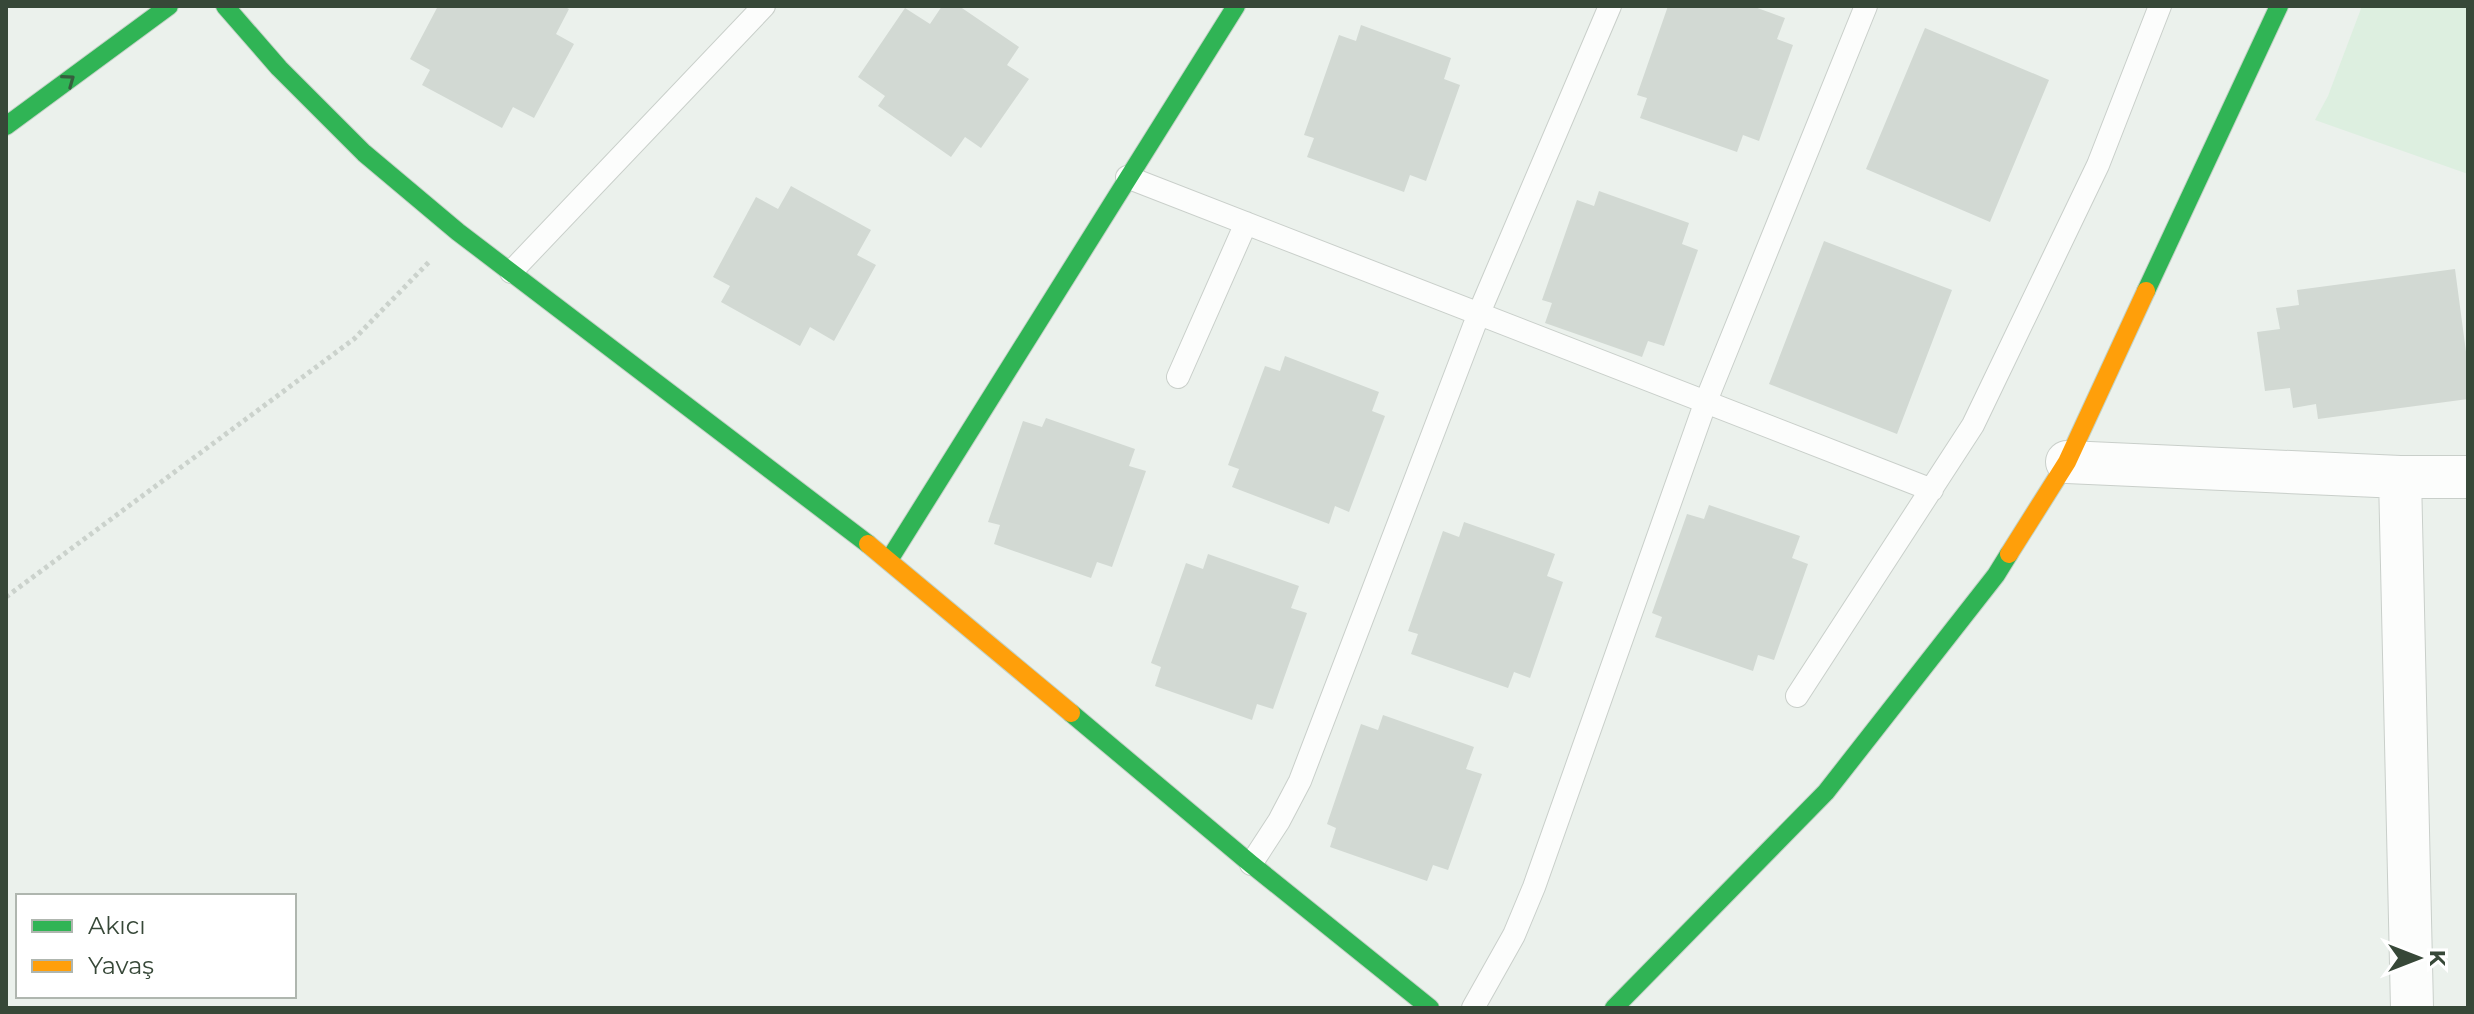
<svg xmlns="http://www.w3.org/2000/svg" width="2474" height="1014" viewBox="0 0 2474 1014" font-family="Montserrat,sans-serif">
	<style>
		.education { fill: #ddefe0 }
		.building { fill: #d2d9d3 }
		.lines { fill: none; stroke-linecap: round; stroke-linejoin: round }
		.lane-casing { stroke: #c9cfca; stroke-width: 24 }
		.street-casing { stroke: #c9cfca; stroke-width: 44 }
		.fast-casing { stroke: #c3d2c6; stroke-width: 20 }
		.slow-casing { stroke: #c3d2c6; stroke-width: 20 }
		.path { stroke: #cbd2cc; stroke-width: 5; stroke-dasharray: 4 4; stroke-linecap: butt }
		.lane { stroke: #fcfdfc; stroke-width: 22 }
		.street { stroke: #fcfdfc; stroke-width: 42 }
		.fast { stroke: #30b455; stroke-width: 18 }
		.slow { stroke: #ff9f0a; stroke-width: 18 }
		.oneway { stroke: #365e3e }
	</style>
	<rect width="100%" height="100%" fill="#ebf1ec"/>
	<path class="education" d="M2362,6H2468V174L2315,120L2328,96Z"/>
	<path class="building" d="M438,6H563L569,9L556,34L574,44L534,118L513,107L502,128L422,85L430,70L410,59Z
		M942,6H959L1019,47L1007,65L1029,79L981,148L965,137L951,157L878,106L885,96L858,77L905,8L930,24Z
		M1668,6H1752L1785,18L1777,39L1793,45L1759,141L1743,135L1737,152L1640,118L1647,98L1637,95Z
		M1361,25L1451,58L1444,79L1460,85L1426,181L1410,175L1404,192L1307,157L1314,138L1304,135L1339,35L1356,41Z
		M1925,28L2049,80L1990,222L1866,169Z
		M791,186L871,230L857,255L876,265L834,341L810,327L800,346L721,302L730,286L713,277L756,197L778,209Z
		M1599,191L1689,223L1682,244L1698,250L1664,346L1648,341L1642,357L1545,323L1552,303L1542,300L1577,200L1594,206Z
		M1824,241L1952,290L1897,434L1769,384Z
		M2455,269L2468,367V399L2318,419L2316,404L2293,408L2290,388L2265,391L2257,332L2280,329L2276,308L2299,305L2297,290Z
		M1285,356L1379,392L1372,411L1385,416L1349,512L1335,506L1329,524L1232,487L1239,469L1228,465L1265,366L1280,371Z
		M1046,418L1135,449L1129,466L1146,471L1112,567L1097,562L1091,578L994,544L1000,525L988,522L1023,421L1042,427Z
		M1709,505L1800,536L1792,558L1808,564L1774,660L1758,655L1753,671L1655,637L1662,617L1652,613L1687,514L1704,519Z
		M1464,522L1555,554L1547,576L1563,582L1530,678L1514,672L1508,688L1411,654L1418,634L1408,631L1443,531L1459,537Z
		M1208,554L1299,586L1291,608L1307,613L1273,709L1257,704L1252,720L1155,686L1161,667L1151,663L1186,563L1203,569Z
		M1383,715L1474,747L1466,769L1482,774L1448,870L1433,865L1427,881L1330,847L1336,828L1327,824L1361,724L1378,730Z"/>
	<g class="lines">
		<defs>
			<path id="lane" d="M1127,177L1932,490
				M511,272L764,6
				M1178,377L1246,223
				M1797,696L1973,425L2098,165L2160,6
				M1251,864L1279,821L1300,781L1479,313L1610,6
				M1473,1008L1514,935L1534,887L1706,401L1866,6"/>
			<path id="street" d="M2067,462L2400,477H2468
				M2400,477L2412,1008"/>
			<path id="fast" d="M225,6L279,68L364,153L458,232L868,544
				M6,126L169,6
				M2146,291L2279,6
				M889,560L1236,6
				M1071,713L1251,864L1430,1008
				M1614,1008L1826,792L1996,575L2009,554"/>
			<path id="slow" d="M868,544L1071,713
				M2009,554L2067,462L2146,291"/>
		</defs>
		<use href="#lane" class="lane-casing"/>
		<use href="#street" class="street-casing"/>
		<use href="#fast" class="fast-casing"/>
		<use href="#slow" class="slow-casing"/>
		<path class="path" d="M6,597L354,339L429,262"/>
		<use href="#lane" class="lane"/>
		<use href="#street" class="street"/>
		<use href="#fast" class="fast"/>
		<use href="#slow" class="slow"/>
	</g>
	<defs><path id="oneway-chevron" d="M-2-3.5L2.5 0L-2 3.5" fill="none" stroke-width="1.6" stroke-linecap="round" stroke-linejoin="round" transform="scale(2)"/></defs>
	<use class="oneway" href="#oneway-chevron" transform="translate(69 80) rotate(-36)"/>
	<rect width="2474" height="1014" fill="none" stroke="#374838" stroke-width="16"/>
	<rect x="16" y="894" width="280" height="104" fill="#ffffff" stroke="#afb6af" stroke-width="2"/>
	<rect x="32" y="920" width="40" height="12" fill="#30b455" stroke="#afb6af" stroke-width="2"/>
	<text x="88" y="934" font-size="24" fill="#374838">Akıcı</text>
	<rect x="32" y="960" width="40" height="12" fill="#ff9f0a" stroke="#afb6af" stroke-width="2"/>
	<text x="88" y="974" font-size="24" fill="#374838">Yavaş</text>
	<g transform="translate(2418 958) rotate(90)" stroke="#ffffff" stroke-width="6" paint-order="stroke">
	<path d="M0-6L14 30L0 20L-14 30Z" fill="#374838"/>
	<text y="-12" font-size="22" font-weight="bold" text-anchor="middle" fill="#374838">K</text>
	</g>
</svg>
